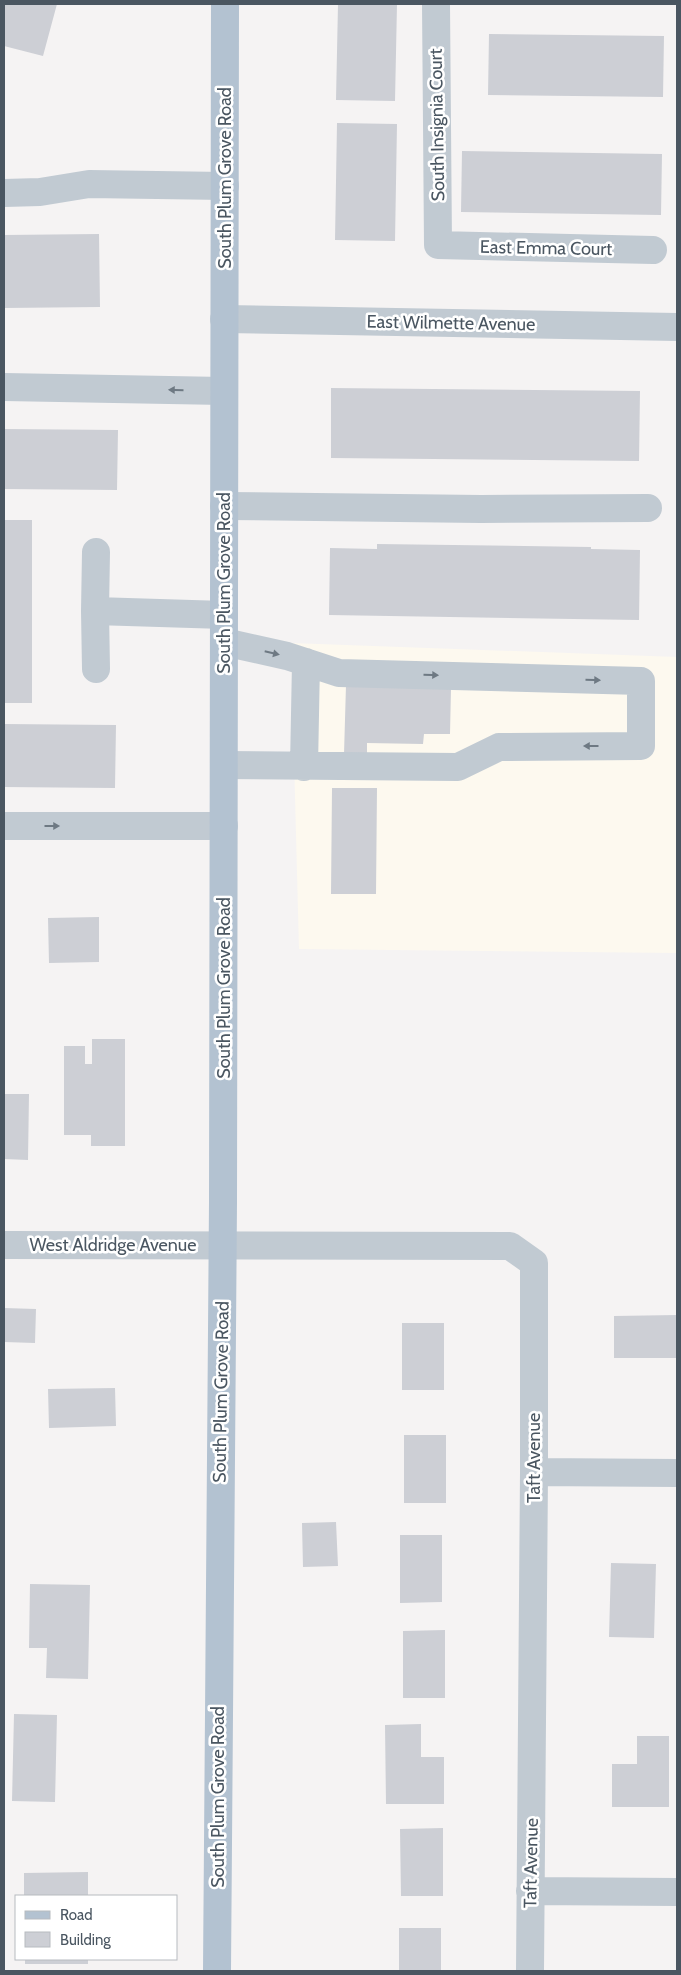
<svg xmlns="http://www.w3.org/2000/svg" width="681" height="1975" viewBox="0 0 681 1975" font-family="Cabin,sans-serif">
	<style>
		.commercial { fill: #fdf9ef }
		.building { fill: #cdcfd5 }
		.lines { fill: none; stroke-linecap: round; stroke-linejoin: round }
		.minor { stroke: #c1cad2; stroke-width: 28 }
		.major { stroke: #b3c2d1; stroke-width: 28 }
		.oneway { fill: #6e7983 }
		.labels { text-anchor: middle; dominant-baseline: central; stroke-width: 5; stroke-linejoin: round; paint-order: stroke }
		.street-label { font-size: 18px; fill: #4a5661; stroke: #fff }
	</style>
	<rect width="100%" height="100%" fill="#f5f3f3"/>
	<path class="commercial" d="M291,643L677,657V953L299,949Z"/>
	<path class="building" d="M4,4H57L43,56L4,46Z
		M338,4H397L395,101L336,100Z
		M489,34L664,36L663,97L488,95Z
		M337,123L397,124L395,241L335,240Z
		M462,151L662,154L661,215L461,212Z
		M99,234L100,307L4,308V235Z
		M331,388L640,391L639,461L331,458Z
		M4,429L118,430L117,490L4,489Z
		M4,520H32V703H4Z
		M377,544L591,547V549L640,550L639,620L329,615L330,548L377,549Z
		M346,685L451,688L450,734H424L423,744L367,743V755L344,754Z
		M4,724L116,725L115,788L4,787Z
		M332,788H377L376,894H331Z
		M99,917V962L49,963L48,918Z
		M92,1039H125V1146H91V1135H64V1046H85V1064H92Z
		M4,1094H29L28,1160L4,1159Z
		M4,1308L36,1309L35,1343L4,1342Z
		M677,1315V1358H614V1316Z
		M402,1323H444V1390H402Z
		M115,1388L116,1426L49,1428L48,1389Z
		M404,1435H446V1503H404Z
		M336,1522L338,1566L303,1567L302,1523Z
		M400,1535H442V1602L400,1603Z
		M611,1563L656,1564L654,1638L609,1637Z
		M30,1584L90,1585L88,1679L46,1678L47,1648H29Z
		M445,1630V1698H403V1631Z
		M14,1714L57,1715L55,1802L12,1801Z
		M421,1724V1757H444V1804H386L385,1725Z
		M637,1736H669V1807H612V1764H637Z
		M443,1828V1896H401L400,1829Z
		M88,1872V1896H24V1873Z
		M399,1928H441V1971H399Z
		M25,1959H88V1964H25Z"/>
	<g class="lines">
		<path class="minor" d="M436,4L438,245L653,250
			M4,193L40,192L89,184L225,186
			M224,319L677,327
			M4,387L224,391
			M224,506L481,509L648,508
			M96,552L95,611L224,615
			M95,611L96,669
			M224,765L458,767L499,747L641,746V681L339,673L287,656L224,642
			M304,767L306,662
			M4,826H224
			M4,1245L510,1246L534,1263V1472L530,1971
			M534,1472L677,1473
			M530,1891L677,1892"/>
		<path class="major" d="M217,1971L223,1202L225,4"/>
	</g>
	<defs><path id="oneway-solid" d="M-6-.8H1V-3.2L6.5 0L1 3.2V.8H-6Z" transform="scale(1.25)"/></defs>
	<g class="oneway">
		<use href="#oneway-solid" transform="translate(176 390) rotate(-179)"/>
		<use href="#oneway-solid" transform="translate(272 653) rotate(13)"/>
		<use href="#oneway-solid" transform="translate(431 675) rotate(2)"/>
		<use href="#oneway-solid" transform="translate(593 680) rotate(2)"/>
		<use href="#oneway-solid" transform="translate(591 746) rotate(180)"/>
		<use href="#oneway-solid" transform="translate(52 826)"/>
	</g>
	<g class="labels">
		<g class="street-label">
			<text transform="translate(437 125) rotate(-91)">South Insignia Court</text>
			<text transform="translate(225 178) rotate(-90)">South Plum Grove Road</text>
			<text transform="translate(546 248) rotate(1)">East Emma Court</text>
			<text transform="translate(451 323) rotate(1)">East Wilmette Avenue</text>
			<text transform="translate(224 583) rotate(-90)">South Plum Grove Road</text>
			<text transform="translate(224 988) rotate(-90)">South Plum Grove Road</text>
			<text x="113" y="1245">West Aldridge Avenue</text>
			<text transform="translate(221 1392) rotate(-89)">South Plum Grove Road</text>
			<text transform="translate(534 1458) rotate(-90)">Taft Avenue</text>
			<text transform="translate(218 1797) rotate(-90)">South Plum Grove Road</text>
			<text transform="translate(531 1863) rotate(-89)">Taft Avenue</text>
		</g>
	</g>
	<rect width="681" height="1975" fill="none" stroke="#4a5661" stroke-width="10"/>
	<rect x="15" y="1895" width="162" height="65" fill="#ffffff" stroke="#b7bbc0"/>
	<rect x="25" y="1911" width="25" height="8" fill="#b3c2d1" stroke="#b7bbc0"/>
	<text x="60" y="1920" font-size="15" fill="#4a5661">Road</text>
	<rect x="25" y="1932" width="25" height="15" fill="#cdcfd5" stroke="#b7bbc0"/>
	<text x="60" y="1945" font-size="15" fill="#4a5661">Building</text>
</svg>
